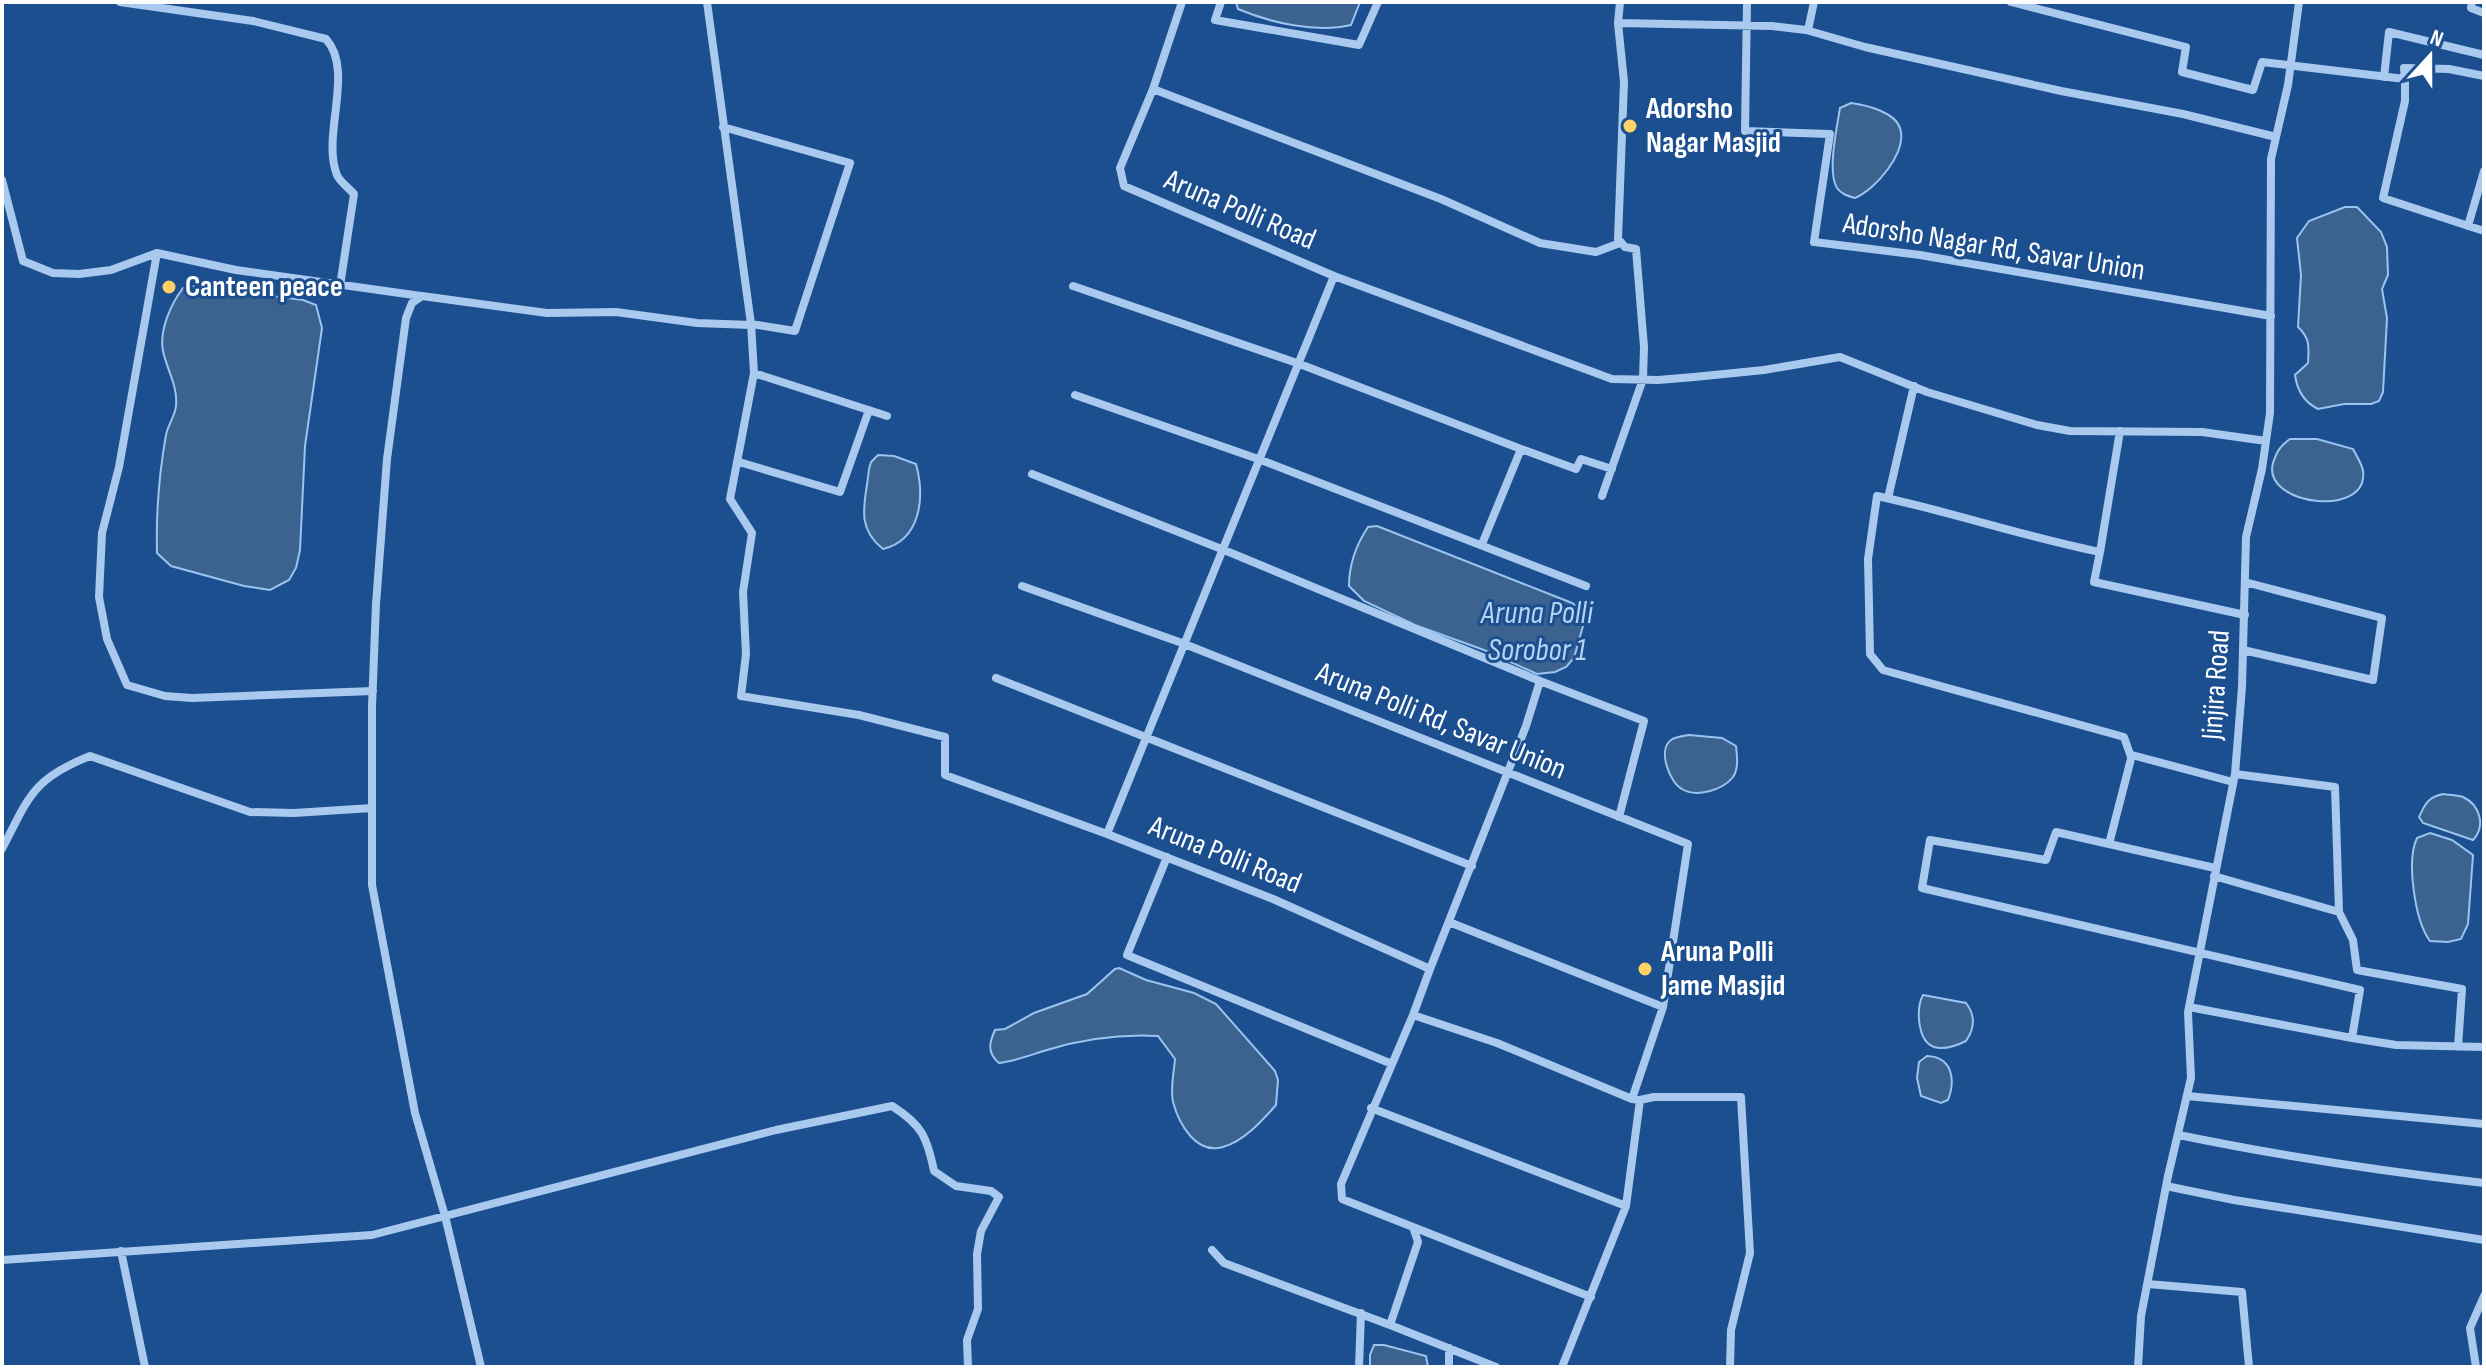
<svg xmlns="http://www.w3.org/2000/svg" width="2486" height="1369" viewBox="0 0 2486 1369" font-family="'Sofia Sans Condensed',sans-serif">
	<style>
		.water { fill: #3c6290; stroke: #9cc4f0; stroke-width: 2 }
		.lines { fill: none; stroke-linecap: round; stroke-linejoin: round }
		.street { stroke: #a9c9ee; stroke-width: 8 }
		.poi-dot { fill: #ffd166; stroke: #1b4f8f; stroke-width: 3 }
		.labels { text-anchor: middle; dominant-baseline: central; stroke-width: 6; stroke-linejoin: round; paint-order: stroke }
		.poi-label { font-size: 30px; font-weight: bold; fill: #fff; stroke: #1b4f8f; text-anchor: start }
		.street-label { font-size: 30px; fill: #fff; stroke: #1b4f8f }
		.water-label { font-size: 32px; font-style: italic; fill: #b5d3f5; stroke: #1b4f8f }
	</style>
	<rect width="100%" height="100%" fill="#1b4f8f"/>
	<path class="water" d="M1236,2H1360L1351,25C1316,33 1271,23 1238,9Z
		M1851,103C1866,105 1895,112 1900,128C1908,152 1875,190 1855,198C1848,196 1841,194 1837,188C1827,172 1837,127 1840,108Z
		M2345,207H2357L2381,232L2387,247L2388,275L2382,289L2387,318L2383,392L2379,401L2371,404H2344L2318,409C2304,402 2297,390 2295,375L2308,363C2309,347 2310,338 2298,327L2301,275L2297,238L2309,221Z
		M195,286L303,300L316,305L322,328L305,446L300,550L296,568L289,580L270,590L244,586L171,566L157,553C156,514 159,474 166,435C168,425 175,416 176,406C178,386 167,370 163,351C159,330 171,304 183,288Z
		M2290,439H2317L2353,449C2356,455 2362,464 2363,471C2369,519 2261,505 2273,463C2277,451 2280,446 2290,439Z
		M878,455L894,456L916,464C925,497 921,540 883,549C854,526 866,501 869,469L871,462Z
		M1377,526L1572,603L1581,610L1583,626L1574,658L1566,667L1555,672L1537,674L1484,650L1415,625L1364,601L1349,586C1349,564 1356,545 1368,527Z
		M1689,735L1722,738L1736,746C1737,756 1739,768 1733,777C1723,790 1696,798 1682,789C1670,783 1657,750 1671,740C1675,737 1684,736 1689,735Z
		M2443,794C2449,795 2456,795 2463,797C2480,805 2486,826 2473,840L2423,823L2419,817C2425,804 2428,797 2443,794Z
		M2430,833L2452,840L2473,855L2468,924L2461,939L2448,942L2430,941C2415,921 2406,861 2417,838Z
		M1119,968L1146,980L1194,993L1216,1004L1275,1071L1278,1080L1276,1105C1262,1121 1244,1141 1223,1147C1196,1155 1179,1124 1173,1102C1170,1089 1174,1072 1175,1059L1158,1036C1120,1034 1083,1039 1047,1050C1030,1055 1016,1061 999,1063C987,1053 989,1043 995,1030L1005,1029L1034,1013L1087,994L1115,969Z
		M1923,995L1966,1003C1976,1016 1975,1028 1966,1041C1958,1045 1944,1050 1934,1047C1917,1041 1916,1008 1923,995Z
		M1927,1056C1952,1057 1956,1079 1948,1100L1941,1103L1921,1096L1917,1078L1919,1062Z
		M1374,1345H1384L1426,1356L1428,1367H1370V1355Z"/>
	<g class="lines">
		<path class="street" d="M120,2L253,21L326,39C355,71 321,136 337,175C340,182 349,188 354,194L340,286
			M707,2L751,324L754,373L730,499L752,533L743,592L746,654L741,696L859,715L945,737V775L1107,834
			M1182,2L1153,89L1120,168L1124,186L1334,276L1107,834L1273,899L1430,969L1413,1015L1341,1184L1342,1199L1413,1227L1418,1242L1390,1325L1496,1367
			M1221,2L1215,20L1359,45L1378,2
			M1747,2L1745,131L1830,134L1814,242L1920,255L2271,316
			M2011,2L2186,47L2182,72L2253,90L2262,62L2405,79V101L2383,198L2484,231
			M2472,2L2471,8L2484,13
			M1618,23L1620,2
			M1808,30L1814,2
			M2384,77L2389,32L2484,55
			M2405,79L2404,68L2449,69L2484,76
			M1153,89L1441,199L1540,243L1596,252L1620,243
			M723,127L850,163L795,331L751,324
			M2,180L23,261L53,273L79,274L111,270L157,253L236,270L421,296
			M2468,226L2484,171
			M157,253L119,467L102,533L99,597L107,639L127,685L165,696L192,698L373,691
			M1334,276L1612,379L1658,380L1694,377L1764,370L1840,357L1927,392L2037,425L2070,431L2202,432L2266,441
			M1073,286L1297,363L1521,449L1482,544
			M754,373L887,416
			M1075,395L1261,460L1586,586
			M2120,431L2100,552C2025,537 1952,512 1877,496L1868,559L1870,654L1883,670L2124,737L2131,757
			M1521,449L1576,469L1581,459L1612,469
			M739,462L840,492L869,410
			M1032,474L1224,550L1540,681L1526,726L1430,969
			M1602,496L1643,379L1644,347L1636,249L1625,247L1618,239L1624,82L1618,23L1772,26L1806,30L1865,47L2061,91L2183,114L2276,137
			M1888,498L1914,386
			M2100,552L2094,582L2245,615
			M1022,586L1182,643L1688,844L1663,1007
			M2243,650L2373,680L2382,618L2245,582
			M996,678L1472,866
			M1540,681L1644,721L1619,817
			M2109,844L2132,755L2233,782
			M2,849C29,797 32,779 90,756L250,812L294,813L372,808
			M1167,857L1127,955L1392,1064
			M2215,868L2056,832L2046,860L1930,840L1922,888L2360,990L2352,1038L2396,1045L2484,1047
			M2214,876L2339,912L2335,787L2235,774
			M2339,912L2353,940L2357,970L2462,989L2458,1047
			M1449,922L1663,1007L1632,1099
			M2189,1007L2352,1038
			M1413,1015L1497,1043L1632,1099L1640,1100L1626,1206L1562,1367
			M2187,1096L2484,1124
			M1640,1100L1654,1097H1741L1750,1253L1731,1330L1730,1367
			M1371,1108L1626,1206
			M2179,1135C2280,1156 2381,1171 2484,1183
			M2166,1186L2234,1200L2484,1240
			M1413,1227L1591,1297
			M1212,1250L1224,1263L1390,1325
			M121,1251L145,1367
			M2,1260L372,1235L776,1130L892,1106C922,1125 927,1137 934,1171L956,1186L991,1191L999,1197L981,1231L977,1254L978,1309L967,1340L968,1367
			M2148,1284L2242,1292L2249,1367
			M1449,1348V1367
			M481,1367L445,1216L415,1113L372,885V707L376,604L387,459L406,318L412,303L422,296L547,313L616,312L697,323L751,325
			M1359,1367L1361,1313
			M2138,1367L2141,1316L2168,1176L2191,1078L2188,1012L2235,774L2242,687L2246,537L2262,469L2270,413L2271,159L2288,85L2299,2
			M2476,1367L2470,1328L2484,1296"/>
	</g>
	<g class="poi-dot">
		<circle cx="1630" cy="126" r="8"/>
		<circle cx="169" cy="287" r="8"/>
		<circle cx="1645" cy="969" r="8"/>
	</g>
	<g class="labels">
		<g class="poi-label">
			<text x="1646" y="109">Adorsho<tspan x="1646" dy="34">Nagar Masjid</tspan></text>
			<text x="185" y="287">Canteen peace</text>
			<text x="1661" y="952">Aruna Polli<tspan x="1661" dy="34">Jame Masjid</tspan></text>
		</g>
		<g class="street-label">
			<text transform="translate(1240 210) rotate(23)">Aruna Polli Road</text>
			<text transform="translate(1994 247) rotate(9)">Adorsho Nagar Rd, Savar Union</text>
			<text transform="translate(2216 685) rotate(-86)">Jinjira Road</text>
			<text transform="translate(1441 721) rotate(22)">Aruna Polli Rd, Savar Union</text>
			<text transform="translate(1225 855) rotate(22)">Aruna Polli Road</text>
		</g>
		<g class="water-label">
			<text x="1537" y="613">Aruna Polli<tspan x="1537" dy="37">Sorobor 1</tspan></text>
		</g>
	</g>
	<rect width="2486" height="1369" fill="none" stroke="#ffffff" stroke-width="8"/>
	<g transform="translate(2430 56) rotate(21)" stroke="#1b4f8f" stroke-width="6" paint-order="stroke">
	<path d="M0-6L14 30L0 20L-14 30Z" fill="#ffffff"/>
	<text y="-12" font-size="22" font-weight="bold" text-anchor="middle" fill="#ffffff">N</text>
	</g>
</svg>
